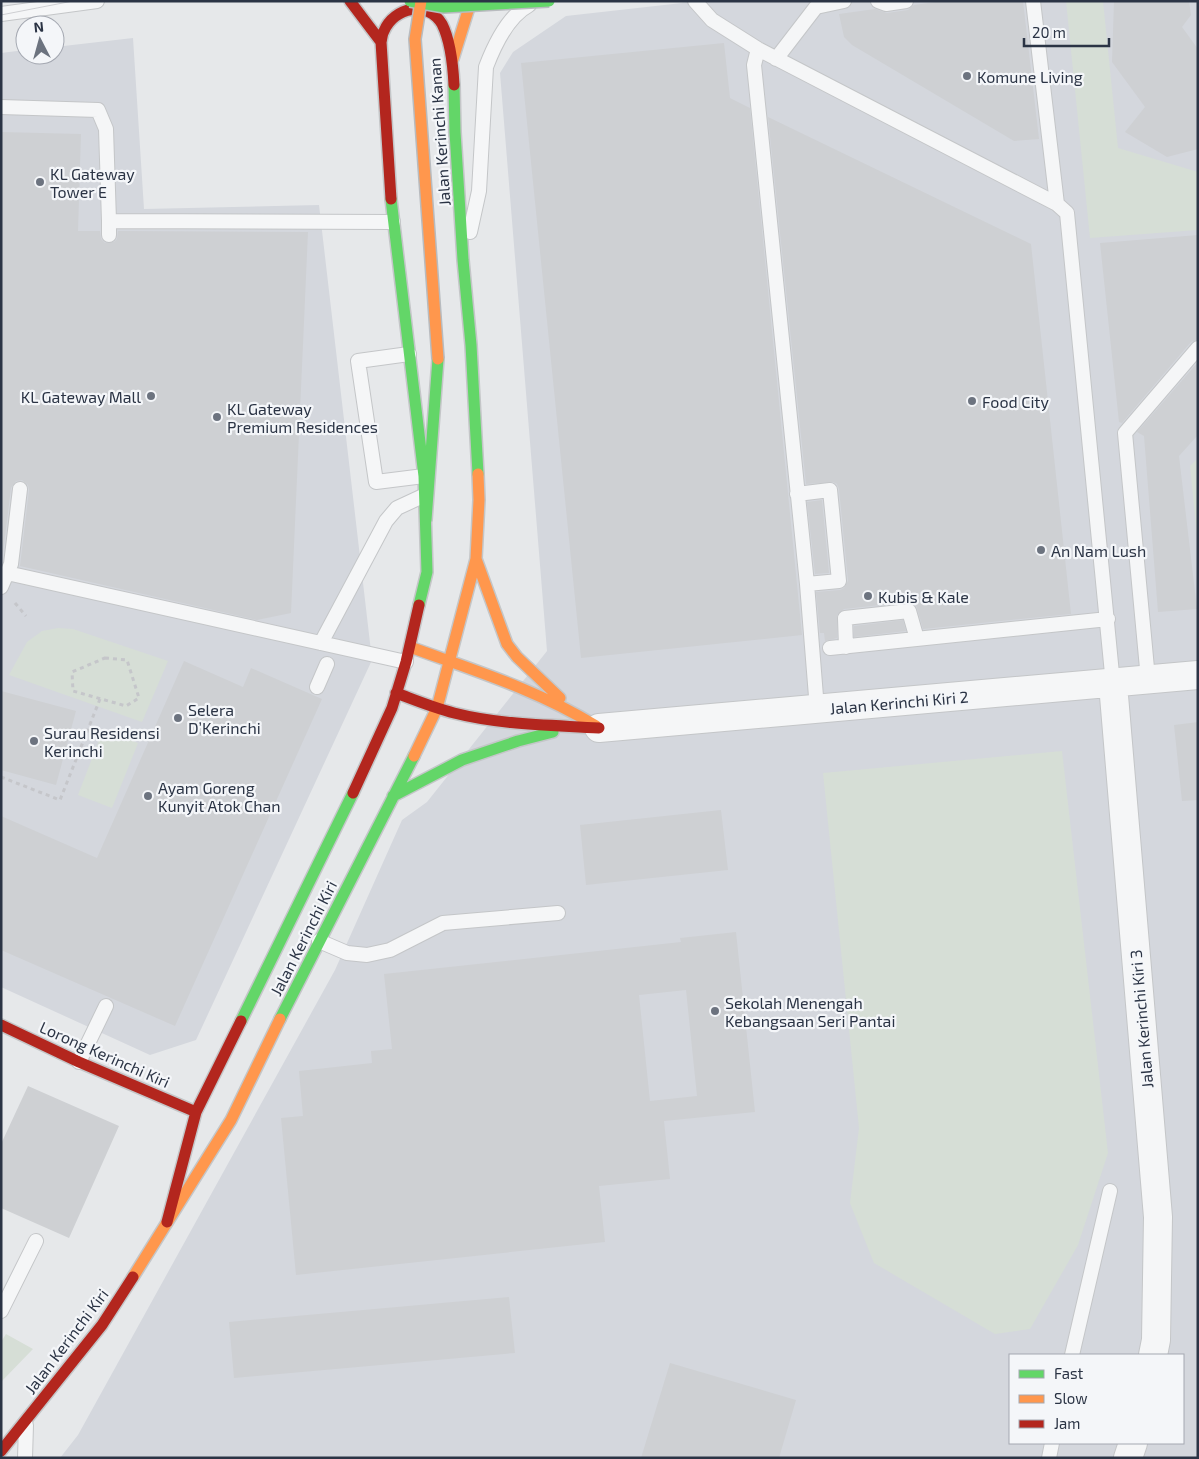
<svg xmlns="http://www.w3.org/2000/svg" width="1199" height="1459" viewBox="0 0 1199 1459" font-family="'Exo 2',sans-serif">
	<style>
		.built { fill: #d4d7dd; fill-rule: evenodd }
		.green { fill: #d6ded6 }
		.building { fill: #ced0d3; fill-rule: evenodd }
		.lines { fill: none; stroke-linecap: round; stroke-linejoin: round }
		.lane-casing { stroke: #c4c6c8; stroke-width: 16 }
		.street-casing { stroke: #c4c6c8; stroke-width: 30 }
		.fast-casing { stroke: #c4c6c8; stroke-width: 14 }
		.slow-casing { stroke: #c4c6c8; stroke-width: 14 }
		.jam-casing { stroke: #c4c6c8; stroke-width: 14 }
		.path { stroke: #c5c6ca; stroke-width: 3; stroke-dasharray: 4 4; stroke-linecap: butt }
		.lane { stroke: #f5f6f7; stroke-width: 14 }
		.street { stroke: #f5f6f7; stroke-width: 28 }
		.fast { stroke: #63d668; stroke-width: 11 }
		.slow { stroke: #ff974d; stroke-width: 11 }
		.jam { stroke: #b3261e; stroke-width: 11 }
		.tram { stroke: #cecfd2; stroke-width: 1 }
		.fast-bridge-casing { stroke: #b8bbbf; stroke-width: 14; stroke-linecap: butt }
		.slow-bridge-casing { stroke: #b8bbbf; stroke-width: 14; stroke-linecap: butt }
		.fast-bridge { stroke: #63d668; stroke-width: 11 }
		.slow-bridge { stroke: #ff974d; stroke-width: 11 }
		.poi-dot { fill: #6c737f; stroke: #f4f6f9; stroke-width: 2 }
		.labels { text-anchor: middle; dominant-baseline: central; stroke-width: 4.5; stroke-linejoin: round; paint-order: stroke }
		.poi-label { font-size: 16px; fill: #2b3445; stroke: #f4f6f9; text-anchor: start }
		.street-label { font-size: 16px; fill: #2b3445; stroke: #f4f6f9 }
	</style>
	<rect width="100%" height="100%" fill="#e6e8ea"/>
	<path class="built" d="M700,1H1198V1458H60L78,1435L335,970L402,820L427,802L547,651L500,73L513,52L566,16ZM1010,1355H1183V1443H1010Z
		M133,38L144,209L319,205L372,660L196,1040L150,1055L1,987V53L25,50V55H55V47Z"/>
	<path class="green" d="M1066,1H1103L1118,148L1198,172V230L1090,238Z
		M1198,458V547L1190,466Z
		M58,628L73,629L168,661L142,722L9,675L27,642L42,631Z
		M103,730L138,743L112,808L78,795Z
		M1062,751L1108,1153L1078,1245L1030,1329L995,1334L874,1263L850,1203L859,1128L823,773Z
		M6,1334L33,1349L1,1382V1342Z"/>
	<path class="building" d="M942,1H1023L1039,139L1014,141L852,45L844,37L839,14L875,9L887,13L908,10L914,5Z
		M1114,1H1189L1191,15L1182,27L1198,49V149L1167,157L1125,132L1145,107L1112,62Z
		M724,43L730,98L750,108L802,635L581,658L521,63Z
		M768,117L1031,244L1071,614L923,629L916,605L908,602L844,609L837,615V638L825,641L824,633H820L816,592L840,590L844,588L848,581L839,489L837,484L833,482L806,484Z
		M1,132L81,134L78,231H100L101,239L105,243L114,242L117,239L118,231L308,232L291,613L257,620L20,566L29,490L28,485L22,480L16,481L11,488L2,561H1Z
		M1198,235V339L1191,342L1122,423L1119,422L1100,243Z
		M1198,362V435L1179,456L1197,609L1158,612L1144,436L1137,432Z
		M822,500L829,573L815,574L807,502Z
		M903,620L906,631L854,637V626Z
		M184,661L243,687L251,668L322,699L175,1026L1,950V816L97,858Z
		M1,691L76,711L56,785L1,770Z
		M1198,722V800L1182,801L1174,725Z
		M721,810L728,870L586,885L580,825Z
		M736,932L755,1112L664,1121L670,1179L599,1186L605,1242L296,1275L281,1118L303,1116L299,1071L372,1063L371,1051L392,1049L384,974L681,942L680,938ZM686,990L697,1096L650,1101L639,995Z
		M28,1086L119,1126L69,1238L1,1208V1144Z
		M509,1297L515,1353L234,1378L229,1322Z
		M670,1363L796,1400L779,1458H641Z"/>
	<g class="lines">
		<defs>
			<path id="lane" d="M695,1L712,20L758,49L1057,204L1067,213L1113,684
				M878,1L886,4L906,1
				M1033,1L1057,204
				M1,14L97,1
				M758,49L754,65L807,584L817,709
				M776,59L816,7L844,1
				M1,107L98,110L106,129L109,221L393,222
				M109,221V235
				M470,232L479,191L486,67C494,46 508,16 529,5
				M409,354L358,361L376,482L424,476
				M797,494L830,490L839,581L807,584
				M7,573L406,662
				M1,587L11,564L20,489
				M321,643L386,521L397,508L425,495
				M846,647L845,618L909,611L917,639
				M830,648L1108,619
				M1148,679L1125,433L1198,348
				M317,687L327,664
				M319,941L347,953L367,955L390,950L443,923L558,913
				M79,1062L106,1006
				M1,1311L36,1241
				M1072,1355L1110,1191
				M25,1458L26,1425
				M1049,1458L1052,1443"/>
			<path id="street" d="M1113,684L1158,1217L1156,1340L1153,1355
				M599,728L1198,675
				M1128,1458L1133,1443"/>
			<path id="fast" d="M454,85L455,132L463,260L471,345L478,474
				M391,199L424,476L427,572L419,605
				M426,520L438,359
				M393,796L462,760L518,741L553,732
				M280,1019L414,756
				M241,1021L353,793"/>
			<path id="slow" d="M453,59L471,1
				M476,559L507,644L517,657L560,698
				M410,647C473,670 538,690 596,726
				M414,756L437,708L476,559L479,500L478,474
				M133,1277L231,1120L280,1019"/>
			<path id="jam" d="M350,1L381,42
				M391,199L381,42C382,38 382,34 384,31C394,7 428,0 442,24C451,42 453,65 454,85
				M396,693C415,700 434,708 454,713C501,725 551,725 599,728
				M353,793L392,708L406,662L419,605
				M1,1025L79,1062L196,1112
				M167,1222L196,1112L241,1021
				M1,1451L102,1325L133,1277"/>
		</defs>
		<use href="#lane" class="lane-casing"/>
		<use href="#street" class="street-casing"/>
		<use href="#fast" class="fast-casing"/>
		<use href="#slow" class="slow-casing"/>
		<use href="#jam" class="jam-casing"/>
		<path class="path" d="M15,603L26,616
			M105,658L127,660L139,698L126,706L73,691L72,672Z
			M1,777L60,800L100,699"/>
		<use href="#lane" class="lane"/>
		<use href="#street" class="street"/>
		<use href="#fast" class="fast"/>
		<use href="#slow" class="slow"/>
		<use href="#jam" class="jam"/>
		<path class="tram" d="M1,15L73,1"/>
		<defs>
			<path id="fast-bridge" d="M410,1L444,7L549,1"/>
			<path id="slow-bridge" d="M421,1L415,39L438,359"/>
		</defs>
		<use href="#fast-bridge" class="fast-bridge-casing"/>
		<use href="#slow-bridge" class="slow-bridge-casing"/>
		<use href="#fast-bridge" class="fast-bridge"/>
		<use href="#slow-bridge" class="slow-bridge"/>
	</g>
	<g class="poi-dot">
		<circle cx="967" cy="76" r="5"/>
		<circle cx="40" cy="182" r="5"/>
		<circle cx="151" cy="396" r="5"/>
		<circle cx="972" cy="401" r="5"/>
		<circle cx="217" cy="417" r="5"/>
		<circle cx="1041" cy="550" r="5"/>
		<circle cx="868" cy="596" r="5"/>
		<circle cx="178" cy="718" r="5"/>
		<circle cx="34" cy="741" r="5"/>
		<circle cx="148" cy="796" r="5"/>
		<circle cx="715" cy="1011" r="5"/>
	</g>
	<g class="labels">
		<g class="poi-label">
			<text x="977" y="76">Komune Living</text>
			<text x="50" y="173">KL Gateway<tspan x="50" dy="18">Tower E</tspan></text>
			<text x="141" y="396" text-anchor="end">KL Gateway Mall</text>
			<text x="982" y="401">Food City</text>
			<text x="227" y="408">KL Gateway<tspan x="227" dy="18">Premium Residences</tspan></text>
			<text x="1051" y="550">An Nam Lush</text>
			<text x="878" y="596">Kubis &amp; Kale</text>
			<text x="188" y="709">Selera<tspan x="188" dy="18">D’Kerinchi</tspan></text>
			<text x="44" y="732">Surau Residensi<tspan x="44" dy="18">Kerinchi</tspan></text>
			<text x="158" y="787">Ayam Goreng<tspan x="158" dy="18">Kunyit Atok Chan</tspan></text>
			<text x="725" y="1002">Sekolah Menengah<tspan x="725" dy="18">Kebangsaan Seri Pantai</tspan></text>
		</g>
		<g class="street-label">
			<text transform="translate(439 132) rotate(-94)">Jalan Kerinchi Kanan</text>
			<text transform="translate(899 702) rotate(-5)">Jalan Kerinchi Kiri 2</text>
			<text transform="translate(303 938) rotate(-63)">Jalan Kerinchi Kiri</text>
			<text transform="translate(1141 1019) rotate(-95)">Jalan Kerinchi Kiri 3</text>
			<text transform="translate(105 1054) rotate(24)">Lorong Kerinchi Kiri</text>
			<text transform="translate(66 1341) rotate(-53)">Jalan Kerinchi Kiri</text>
		</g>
	</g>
	<rect width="1199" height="1459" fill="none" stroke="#2b3445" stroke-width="5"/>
	<rect x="1009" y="1354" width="175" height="90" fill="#f4f6f9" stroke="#a4a8b1"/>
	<rect x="1019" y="1370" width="25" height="8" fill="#63d668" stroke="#a4a8b1"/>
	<text x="1054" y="1379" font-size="15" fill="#2b3445">Fast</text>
	<rect x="1019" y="1395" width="25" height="8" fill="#ff974d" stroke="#a4a8b1"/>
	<text x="1054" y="1404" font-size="15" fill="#2b3445">Slow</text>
	<rect x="1019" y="1420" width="25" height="8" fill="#b3261e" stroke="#a4a8b1"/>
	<text x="1054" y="1429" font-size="15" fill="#2b3445">Jam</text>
	<g transform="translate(40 40) rotate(354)"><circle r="24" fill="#f4f6f9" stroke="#a4a8b1"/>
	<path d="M0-4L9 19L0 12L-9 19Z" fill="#6c737f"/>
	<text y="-8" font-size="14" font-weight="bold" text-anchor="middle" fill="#2b3445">N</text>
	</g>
	<path d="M1024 38v8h85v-8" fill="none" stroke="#2b3445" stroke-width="2.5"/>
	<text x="1032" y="38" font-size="15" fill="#2b3445" stroke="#f4f6f9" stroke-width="4" paint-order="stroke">20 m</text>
</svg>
